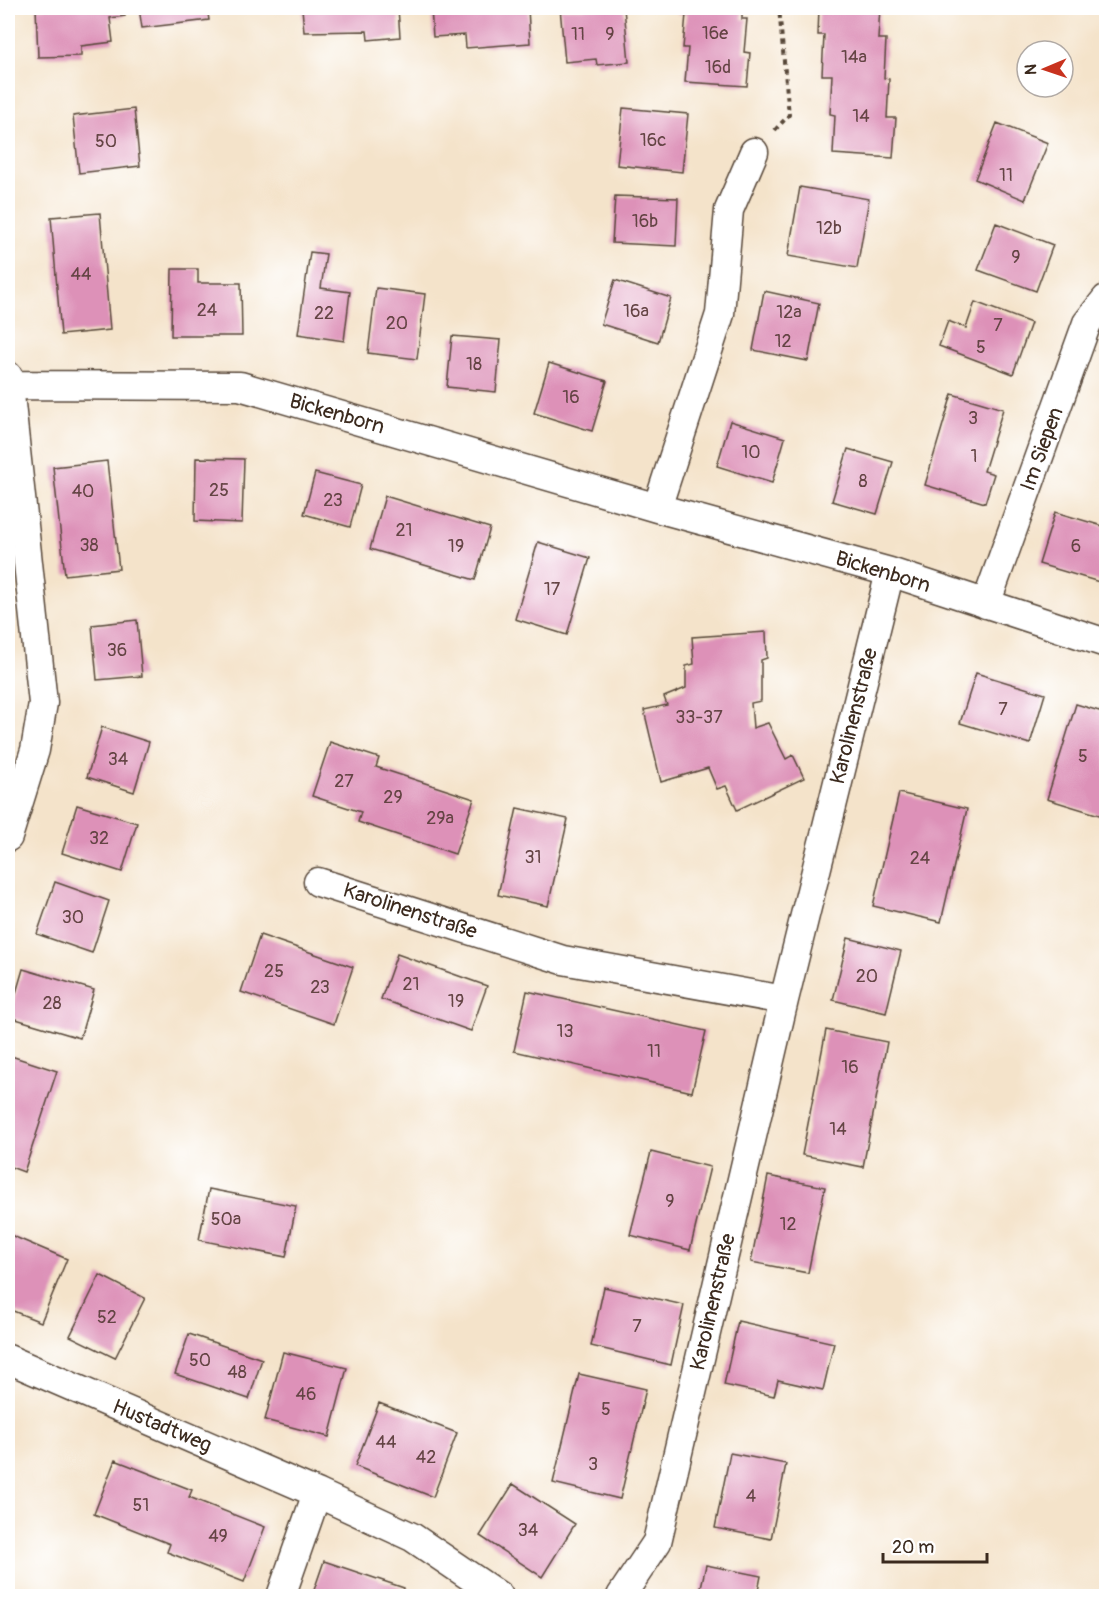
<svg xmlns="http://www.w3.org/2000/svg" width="1114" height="1604" viewBox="0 0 1114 1604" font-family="Pangolin,sans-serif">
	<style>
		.building { fill: #dd91b8 }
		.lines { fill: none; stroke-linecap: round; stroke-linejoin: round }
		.street-casing { stroke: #574638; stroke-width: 31 }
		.path { stroke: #574638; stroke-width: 4; stroke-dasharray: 4.5 4.5; stroke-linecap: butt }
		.street { stroke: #fff; stroke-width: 28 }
		.labels { text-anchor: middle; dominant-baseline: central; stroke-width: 4.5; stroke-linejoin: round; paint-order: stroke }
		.number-label { font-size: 18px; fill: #644444 }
		.street-label { font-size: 21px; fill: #3b2a1e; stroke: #fff }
	</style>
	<rect width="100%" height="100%" fill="#fff"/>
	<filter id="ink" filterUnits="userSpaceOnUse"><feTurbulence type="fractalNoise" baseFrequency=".0167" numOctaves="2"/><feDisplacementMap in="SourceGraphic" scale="12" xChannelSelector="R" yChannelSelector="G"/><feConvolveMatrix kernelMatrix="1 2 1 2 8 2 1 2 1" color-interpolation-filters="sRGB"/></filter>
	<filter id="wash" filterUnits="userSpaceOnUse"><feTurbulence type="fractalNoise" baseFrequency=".008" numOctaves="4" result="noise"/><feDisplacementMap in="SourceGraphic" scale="24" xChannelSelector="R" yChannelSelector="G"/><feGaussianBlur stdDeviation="1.35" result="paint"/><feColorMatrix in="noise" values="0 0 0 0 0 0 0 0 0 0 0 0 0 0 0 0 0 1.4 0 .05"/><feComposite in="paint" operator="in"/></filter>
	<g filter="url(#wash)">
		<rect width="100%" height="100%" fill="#f4e3ca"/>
		<g id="blocks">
			<path class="building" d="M36,8H124L125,16L110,18L113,42L81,46V56L38,57Z
				M139,8H207L209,20L142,28Z
				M208,8H251V9L209,13Z
				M302,8H398L400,37L368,40L367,31L304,32Z
				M431,8H528L530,43L466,48L465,35L433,37Z
				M560,8H624L629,62L597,65L596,59L565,62Z
				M679,8H742V19H747L744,52L750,53L747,86L685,82L688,48H683L686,14H678Z
				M819,8H880L878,39H886L884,78L889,79L887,118H896L893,158L833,154L835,115L830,114L832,75H822L824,35H818Z
				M623,108L688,114L682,172L617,165Z
				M134,109L140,166L79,173L73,116Z
				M997,123L1048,143L1025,200L975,179Z
				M800,187L869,199L857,268L788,256Z
				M615,196L678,198L676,246L612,243Z
				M100,213L110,330L61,335L51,217Z
				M996,223L1053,245L1036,291L978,270Z
				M310,252L326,254L321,288L350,292L344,341L298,334Z
				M172,269H198V283H241L242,336H171Z
				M615,280L671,298L658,342L601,324Z
				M376,288L425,294L417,359L368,353Z
				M764,291L819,303L808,361L753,350Z
				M975,302L1031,323L1013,374L939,346L948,321L966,328Z
				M452,336L501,340L496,392L447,387Z
				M549,363L607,381L592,431L534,413Z
				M952,394L1003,409L984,471L994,474L985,503L925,485Z
				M730,421L785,438L772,483L717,466Z
				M848,449L893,462L877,514L832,501Z
				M196,458L244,459L242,523L195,521Z
				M107,461L119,569L65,575L53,467Z
				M315,473L361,485L350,527L304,514Z
				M385,496L490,528L475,580L370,549Z
				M1055,512L1106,527V584L1039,564Z
				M538,542L590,558L567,635L515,619Z
				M137,620L142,676L97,680L92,625Z
				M766,632L767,658L761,660V701L751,703L753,728L768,723L786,759L793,755L804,778L737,810L726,786L717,789L708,768L661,782L644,710L667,705L664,697L686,688V666L694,664L692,637Z
				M976,673L1045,694L1030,744L960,723Z
				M1076,704L1106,713V817L1047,799Z
				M102,727L149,742L134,792L87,777Z
				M330,742L379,758L376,767L474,799L455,854L358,822L361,812L312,796Z
				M899,793L967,809L941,922L873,906Z
				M77,805L137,823L122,872L62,853Z
				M517,808L568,819L548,906L498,895Z
				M55,882L109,901L92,953L37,934Z
				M260,935L353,967L334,1024L241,992Z
				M848,938L901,951L886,1013L833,1000Z
				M397,954L487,986L471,1031L381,999Z
				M23,969L94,990L80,1038L9,1017Z
				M527,991L706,1031L692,1092L514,1051Z
				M826,1030L887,1042L863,1167L802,1155Z
				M8,1055L57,1071L24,1172L8,1166Z
				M651,1152L710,1167L690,1250L630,1235Z
				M768,1176L825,1187L808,1273L751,1262Z
				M209,1189L296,1206L286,1257L199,1240Z
				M8,1234L67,1259L41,1322L8,1309Z
				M100,1275L145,1298L115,1358L70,1336Z
				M604,1287L684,1305L671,1365L591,1346Z
				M738,1321L834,1343L823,1390L778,1380L774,1396L724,1385Z
				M189,1334L262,1359L249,1399L175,1374Z
				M283,1352L347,1368L329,1437L265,1420Z
				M579,1374L646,1389L620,1499L553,1483Z
				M379,1403L457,1433L433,1497L355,1466Z
				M730,1453L786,1464L771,1539L715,1528Z
				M115,1460L192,1490L189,1497L265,1527L244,1582L167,1552L170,1544L94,1514Z
				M513,1484L575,1524L542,1577L480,1536Z
				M324,1561L404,1588L401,1596H312Z
				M706,1565L761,1576L757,1596H699Z"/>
		</g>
	</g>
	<g filter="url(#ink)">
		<use href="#blocks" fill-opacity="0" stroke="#574638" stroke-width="1.5"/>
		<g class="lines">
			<defs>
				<path id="street" d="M8,376L43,703L35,750L8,837
					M8,385L240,386L657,508L890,572L1106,643
					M657,508L720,314L729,210L754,152
					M986,604L1087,323L1106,299
					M318,882L563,960L784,1000
					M8,1359L317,1493L412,1537L499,1596
					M281,1596L317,1493
					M621,1596L657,1542L784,1000L890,572"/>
			</defs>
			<use href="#street" class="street-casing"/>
			<path class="path" d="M775,130L789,115L779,8"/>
			<use href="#street" class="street"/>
		</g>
	</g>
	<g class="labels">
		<g class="number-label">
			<text x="715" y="33">16e</text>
			<text x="578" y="34">11</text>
			<text x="610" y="34">9</text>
			<text x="854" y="57">14a</text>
			<text x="718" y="67">16d</text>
			<text x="861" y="116">14</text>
			<text x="653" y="140">16c</text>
			<text x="106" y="141">50</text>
			<text x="1006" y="175">11</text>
			<text x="645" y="221">16b</text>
			<text x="829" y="228">12b</text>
			<text x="1016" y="257">9</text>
			<text x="81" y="274">44</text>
			<text x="207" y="310">24</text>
			<text x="636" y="311">16a</text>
			<text x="789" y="312">12a</text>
			<text x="324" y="313">22</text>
			<text x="397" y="323">20</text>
			<text x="998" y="325">7</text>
			<text x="783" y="341">12</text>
			<text x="981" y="347">5</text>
			<text x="474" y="364">18</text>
			<text x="571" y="397">16</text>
			<text x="973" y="418">3</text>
			<text x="751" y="452">10</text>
			<text x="974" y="456">1</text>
			<text x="863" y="481">8</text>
			<text x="219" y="490">25</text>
			<text x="83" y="491">40</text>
			<text x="333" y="500">23</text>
			<text x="404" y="530">21</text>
			<text x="89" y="545">38</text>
			<text x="456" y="546">19</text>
			<text x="1076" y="546">6</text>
			<text x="552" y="589">17</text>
			<text x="117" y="650">36</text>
			<text x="1003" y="709">7</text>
			<text x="699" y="717">33-37</text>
			<text x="1083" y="756">5</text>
			<text x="118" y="759">34</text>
			<text x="344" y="781">27</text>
			<text x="393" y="797">29</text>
			<text x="440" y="818">29a</text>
			<text x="99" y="838">32</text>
			<text x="533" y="857">31</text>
			<text x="920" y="858">24</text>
			<text x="73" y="917">30</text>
			<text x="274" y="971">25</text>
			<text x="867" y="976">20</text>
			<text x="411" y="984">21</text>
			<text x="320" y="987">23</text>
			<text x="456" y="1001">19</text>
			<text x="52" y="1003">28</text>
			<text x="565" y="1031">13</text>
			<text x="654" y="1051">11</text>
			<text x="850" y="1067">16</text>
			<text x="838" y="1129">14</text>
			<text x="670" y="1201">9</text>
			<text x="226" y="1219">50a</text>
			<text x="788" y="1224">12</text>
			<text x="107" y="1317">52</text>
			<text x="637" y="1326">7</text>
			<text x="200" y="1360">50</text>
			<text x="237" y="1372">48</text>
			<text x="306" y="1394">46</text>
			<text x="606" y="1409">5</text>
			<text x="386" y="1442">44</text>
			<text x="426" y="1457">42</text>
			<text x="593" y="1464">3</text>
			<text x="751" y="1496">4</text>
			<text x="141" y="1505">51</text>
			<text x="528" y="1530">34</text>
			<text x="218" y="1536">49</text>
		</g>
		<g class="street-label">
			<text transform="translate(337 414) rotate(16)">Bickenborn</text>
			<text transform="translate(1042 449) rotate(-70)">Im Siepen</text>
			<text transform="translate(883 572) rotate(17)">Bickenborn</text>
			<text transform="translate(854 716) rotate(-76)">Karolinenstraße</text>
			<text transform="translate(410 911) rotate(18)">Karolinenstraße</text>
			<text transform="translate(713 1302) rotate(-77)">Karolinenstraße</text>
			<text transform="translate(162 1426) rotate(23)">Hustadtweg</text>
		</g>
	</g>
	<rect width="1114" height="1604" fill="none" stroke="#fff" stroke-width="30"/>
	<g transform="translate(1045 69) rotate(268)"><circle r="28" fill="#ffffff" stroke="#b1aaa5" stroke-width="1.5"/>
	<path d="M0-4.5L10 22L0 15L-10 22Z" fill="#c8321e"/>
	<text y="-9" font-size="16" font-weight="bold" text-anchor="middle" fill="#3b2a1e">N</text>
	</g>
	<path d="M883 1553v9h104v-9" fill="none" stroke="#3b2a1e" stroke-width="3"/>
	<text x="892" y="1553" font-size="18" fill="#3b2a1e" stroke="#ffffff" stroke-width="4.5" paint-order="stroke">20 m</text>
</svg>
